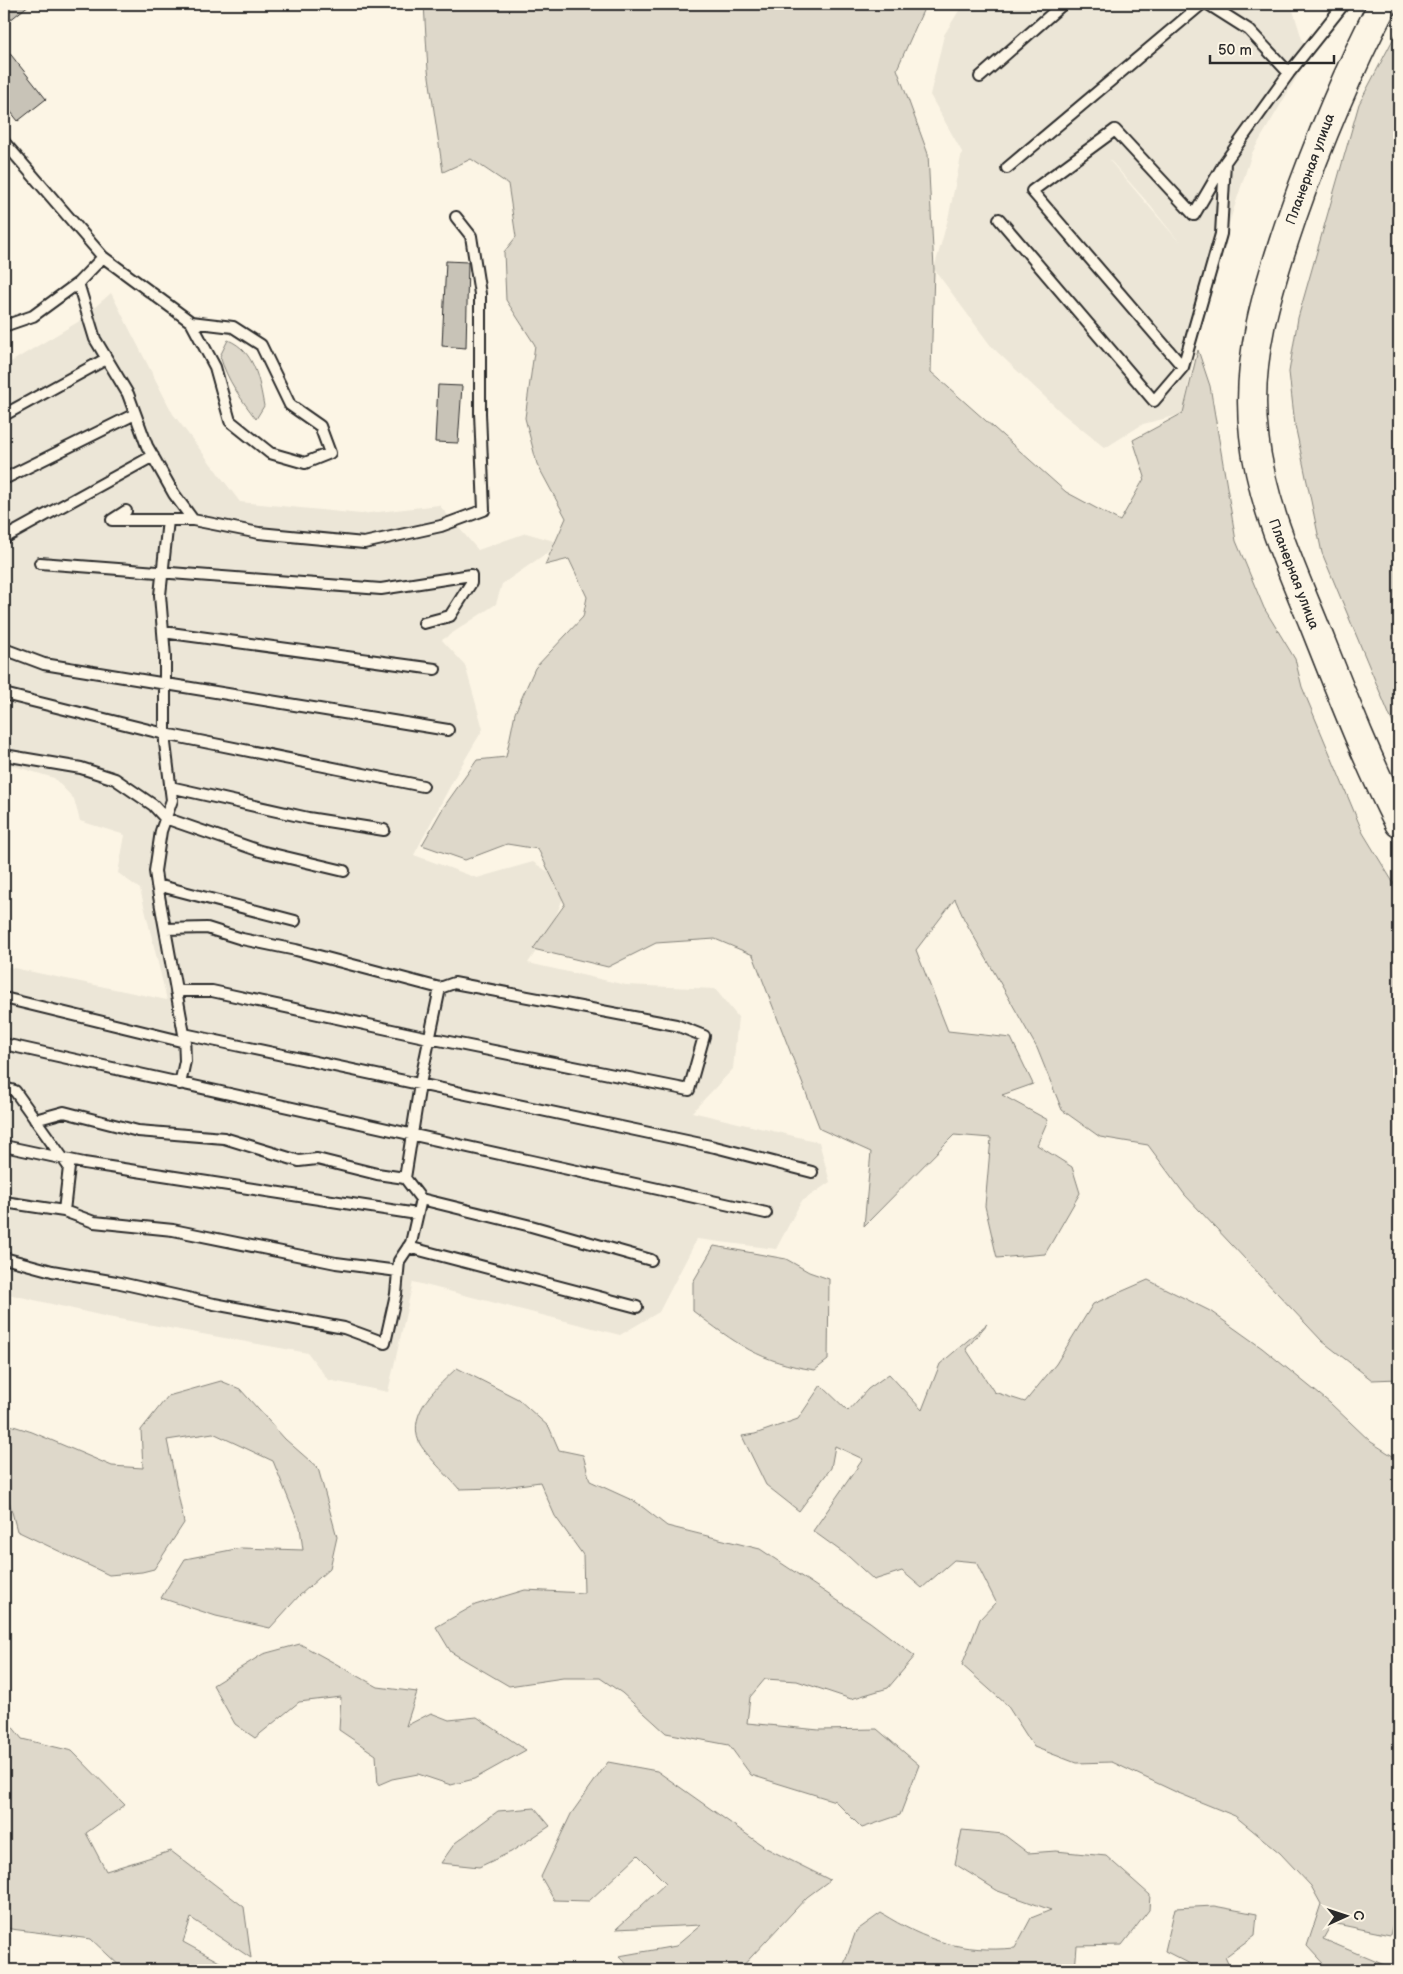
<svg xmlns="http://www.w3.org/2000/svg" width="1403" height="1974" viewBox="0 0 1403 1974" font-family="'Balsamiq Sans',sans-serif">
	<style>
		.built { fill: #ece6d7; fill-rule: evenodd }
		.green { fill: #ded8ca; stroke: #84827a }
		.building { fill: #c8c3b7; stroke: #2b2b2b }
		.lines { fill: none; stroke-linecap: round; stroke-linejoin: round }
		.service-casing { stroke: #2b2b2b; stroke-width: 14 }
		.secondary-casing { stroke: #2b2b2b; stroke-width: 31 }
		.service { stroke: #fcf5e5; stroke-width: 10 }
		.secondary { stroke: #fcf5e5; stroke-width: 28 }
		.labels { text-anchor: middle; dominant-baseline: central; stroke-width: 4.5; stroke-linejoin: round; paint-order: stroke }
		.street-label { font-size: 14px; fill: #2b2b2b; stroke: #fcf5e5 }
	</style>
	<rect width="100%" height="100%" fill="#fcf5e5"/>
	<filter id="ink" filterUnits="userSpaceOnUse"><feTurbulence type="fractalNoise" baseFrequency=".02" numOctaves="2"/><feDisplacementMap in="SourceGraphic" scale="10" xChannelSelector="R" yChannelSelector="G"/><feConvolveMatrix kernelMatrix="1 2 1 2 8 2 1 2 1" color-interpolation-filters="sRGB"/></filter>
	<g filter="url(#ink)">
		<path class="built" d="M963,4H1291L1308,58L1252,153L1203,303L1183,414L1143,424L1105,448L1063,414L991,346L934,269L948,219L962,152L930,95L944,35ZM1110,160L1148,203L1181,244L1110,161Z
			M111,293L173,414L240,502L361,514L439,505L478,550L526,533L561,543L502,584L496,604L442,640L465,665L483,729L457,773L414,855L477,878L533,862L550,873L564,896L550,930L528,963L626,985L715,989L738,1017L733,1069L692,1112L819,1142L830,1182L801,1202L776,1249L697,1239L659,1312L620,1335L413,1282L388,1392L328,1380L308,1353L108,1317L4,1293V966L167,1000L140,889L118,873L125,835L80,821L74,799L54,778L4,763V366L78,322Z"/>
		<path class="green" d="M424,4H926L897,69L928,154L934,269L931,372L1066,492L1120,521L1145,477L1133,440L1183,413L1198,350L1210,386L1236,541L1264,608L1295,659L1302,687L1363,833L1399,892V1379L1372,1380L1322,1341L1185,1195L1148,1145L1100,1137L1062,1110L1037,1048L964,919L955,899L916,950L948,1031L1011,1038L1033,1084L1002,1095L1048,1120L1037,1145L1072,1167L1080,1193L1045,1254L997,1258L985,1206L991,1138L954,1135L864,1226L871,1152L820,1129L753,955L715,939L656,943L608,967L533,949L565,904L538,849L507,844L465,860L422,845L443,808L477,760L506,757L515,713L535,668L583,617L587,597L569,559L545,565L566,518L537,464L525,418L535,345L506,300L504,252L516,237L508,184L471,159L443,172L428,70Z
			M1399,28V738L1322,553L1295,425L1289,372L1298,318L1359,104Z
			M228,340C255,351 259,380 264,406L256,419C241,399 227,380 220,356Z
			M714,1246L786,1259L809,1272L829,1279L828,1360L815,1370C759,1362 737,1344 693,1311V1282Z
			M1148,1280L1210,1311L1262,1348L1330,1403L1371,1442L1399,1460V1898L1390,1935L1332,1923L1323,1939L1396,1970H1329L1307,1946L1321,1904L1311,1886L1280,1853L1235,1816L1176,1792L1112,1762L1076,1763L1034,1747L1007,1705L962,1665L980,1619L996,1602L976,1562L954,1560L922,1588L902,1571L874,1580L849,1557L813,1531L863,1459L835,1446L831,1468L799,1511L766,1485L742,1436L755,1434L798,1419L821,1385L848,1411L868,1389L889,1374L922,1410L940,1364L987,1324L966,1349L994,1392L1025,1402L1056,1364L1093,1304Z
			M457,1368L518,1399L549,1427L559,1450L583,1455L590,1481L636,1502L667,1526L760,1549L870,1622L915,1656L888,1688L851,1699L797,1681L765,1679L750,1697L747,1723L819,1730L877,1729L919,1765L900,1815L862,1828L835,1801L751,1775L729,1745L666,1733L622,1693L600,1678H563L509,1686L451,1652L436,1627L475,1605L525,1590L584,1593L583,1555L555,1516L540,1482L498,1488L459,1489C450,1478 423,1452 419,1442C407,1412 438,1386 457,1368Z
			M221,1381L240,1389L285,1439L318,1468L337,1537L330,1568L299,1596L270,1628L216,1616L161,1598L185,1559L241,1548L303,1550L300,1527L273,1461L213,1433L167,1440L184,1523L154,1569L142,1572L109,1575L17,1531L6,1489H4V1423L32,1432L112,1466L143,1468L141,1430L168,1396Z
			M300,1644L378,1687L417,1692L406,1726L431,1713L449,1720L477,1717L526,1750L474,1779L451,1785L418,1774L392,1779L378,1785L376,1755L339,1730L341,1697L299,1702L255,1738L235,1724L213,1685L263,1654Z
			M4,1716L22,1739L72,1751L125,1805L86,1833L106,1871L171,1851L244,1907L251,1958L191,1918L183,1942L234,1970H124L91,1939L11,1929L4,1926Z
			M608,1762L657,1771L766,1848L830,1880L807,1897L739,1970H632L619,1956L676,1946L701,1925L616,1929L666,1883L638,1855L589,1901L554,1900L541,1877L571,1814Z
			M535,1808L550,1826L511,1852L479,1867L441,1863L455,1843L498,1811Z
			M962,1830L1003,1834L1028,1853L1056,1851L1106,1856L1150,1895L1149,1910L1122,1945L1077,1946L1075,1970H842L856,1931L881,1913C926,1941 962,1953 1015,1948L1031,1918L1051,1910L998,1891L955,1864Z
			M1214,1906L1257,1914L1255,1935L1225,1957L1231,1970H1202L1165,1951L1175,1908Z"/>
		<path class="building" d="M4,4H30L4,25Z
			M4,46L46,99L18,121L4,103Z
			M446,261L468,262L466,348L442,346Z
			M438,385L462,386L458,443L435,442Z"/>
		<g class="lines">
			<defs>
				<path id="service" d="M1208,4L1249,30L1289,73L1344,4
					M980,77L1063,4
					M4,142L103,257L191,322L215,367L230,421L270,453L305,463L330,453L320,426L290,405L261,345L233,327L191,322
					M1225,162L1221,234L1183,367L1032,191L1115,130L1194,215L1225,162L1289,73
					M1007,168L1202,4
					M999,219L1154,401L1183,367
					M103,257L78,283L95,339L128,394L147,446L174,494L193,520L259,533L364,543L441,526L484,510L480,413V294L471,236L456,217
					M4,326L33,316L78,283
					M4,415L106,359
					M4,479L135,414
					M126,511L112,520H193
					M168,520L160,595L165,657V743L172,800L161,831L155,871L157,885L295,921
					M4,538L153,456
					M40,563L381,589L471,575V583L450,616L424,623
					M163,632L435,669
					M4,649L44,664L448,730
					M4,694L165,734L423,786
					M4,755L81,768L115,779L153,805L165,818L260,851L344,871
					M170,787L308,818L384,830
					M157,885L184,1034L185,1061L180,1084
					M165,929L207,928L242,939L296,950L440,988L454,983L676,1025L704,1036L689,1090L429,1038L212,991H176
					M4,998L185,1042
					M184,1034L715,1147L812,1172
					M4,1044L766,1213
					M4,1088L15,1091L69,1167L64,1211
					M35,1120L64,1112L138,1131L224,1138L299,1161L317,1159L377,1174L405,1178L421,1199L531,1226L651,1260
					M4,1146L84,1163L417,1214
					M405,1178L420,1084L440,988
					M4,1202L64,1211L94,1222L173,1230L336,1263L398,1271
					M408,1247L637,1307
					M4,1258L52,1271L116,1282L214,1304L344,1328L385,1343L396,1294L399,1261L411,1243L421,1199"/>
				<path id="secondary" d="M1383,4C1347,73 1318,143 1292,217C1268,287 1245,360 1254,435C1261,501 1288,561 1313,622C1340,690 1366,758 1399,823"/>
			</defs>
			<use href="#service" class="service-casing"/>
			<use href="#secondary" class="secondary-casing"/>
			<use href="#service" class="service"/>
			<use href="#secondary" class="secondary"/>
		</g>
	</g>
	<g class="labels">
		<g class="street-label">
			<text transform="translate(1310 169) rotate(-70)">Планерная улица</text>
			<text transform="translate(1294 574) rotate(69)">Планерная улица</text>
		</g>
	</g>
	<rect width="1403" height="1974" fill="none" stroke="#fcf5e5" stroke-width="20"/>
	<rect x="10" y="10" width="1383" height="1954" fill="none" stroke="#2b2b2b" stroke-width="2" filter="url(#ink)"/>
	<g transform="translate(1346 1916) rotate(87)" stroke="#fcf5e5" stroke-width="4" paint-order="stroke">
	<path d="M0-4L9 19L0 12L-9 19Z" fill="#2b2b2b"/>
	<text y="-8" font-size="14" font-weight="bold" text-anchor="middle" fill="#2b2b2b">С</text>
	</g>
	<path d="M1210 55v8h124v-8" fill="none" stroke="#2b2b2b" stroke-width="2.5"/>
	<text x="1218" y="55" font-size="15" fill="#2b2b2b" stroke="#fcf5e5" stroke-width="4" paint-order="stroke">50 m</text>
</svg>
